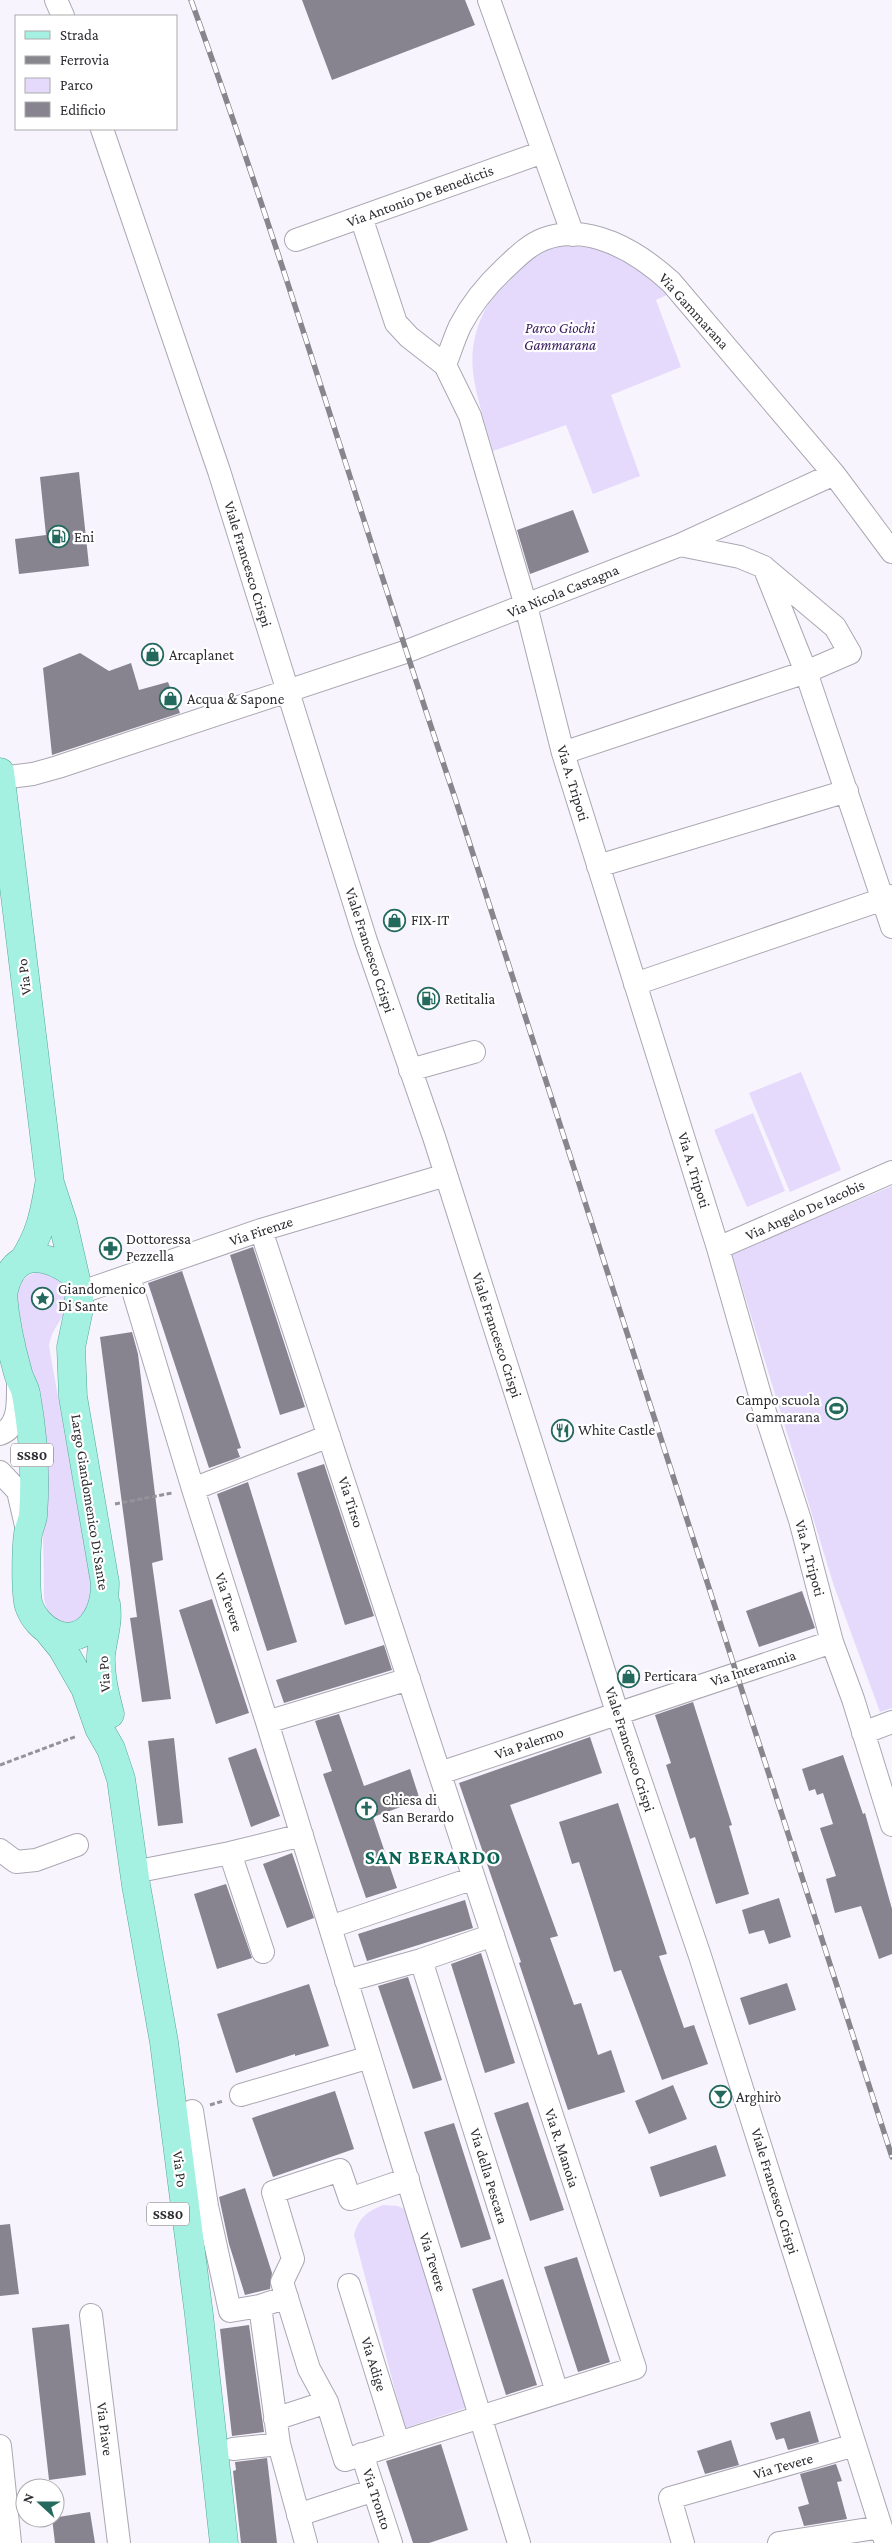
<svg xmlns="http://www.w3.org/2000/svg" width="892" height="2543" viewBox="0 0 892 2543" font-family="'Crimson Pro',serif">
	<style>
		.green { fill: #e5dafc }
		.building { fill: #87848f }
		.lines { fill: none; stroke-linecap: round; stroke-linejoin: round }
		.minor-casing { stroke: #aaa7b2; stroke-width: 24 }
		.major-casing { stroke: #54a698; stroke-width: 29 }
		.path { stroke: #95939a; stroke-width: 3; stroke-dasharray: 5 2.5; stroke-linecap: butt }
		.minor { stroke: #fff; stroke-width: 22 }
		.major { stroke: #a4f1e2; stroke-width: 28 }
		.rail-casing { stroke: #88868d; stroke-width: 5.5 }
		.rail { stroke: #fff; stroke-width: 4; stroke-dasharray: 11; stroke-linecap: butt }
		.labels { text-anchor: middle; dominant-baseline: central; stroke-width: 4.5; stroke-linejoin: round; paint-order: stroke }
		.shield { fill: #fff; stroke: #6d6b6f; stroke-width: 1 }
		.shield-label { font-size: 14px; font-weight: bold; fill: #2e2c31 }
		.street-label { font-size: 15px; fill: #2e2c31; stroke: #fff }
		.park-label { font-size: 15px; font-style: italic; fill: #3b1c62; stroke: #fff }
		.poi-label { font-size: 15px; fill: #2e2c31; stroke: #fff; text-anchor: start }
		.district-label { font-size: 20px; font-weight: bold; letter-spacing: 1px; fill: #096456; stroke: #fff }
	</style>
	<rect width="100%" height="100%" fill="#f7f4fe"/>
	<path class="green" d="M555,246C616,246 625,256 669,294L656,300L681,367L611,395L640,476L593,494L566,425L493,451C486,425 476,398 473,372C467,316 506,268 555,246Z
		M801,1072L841,1170L790,1192L749,1093Z
		M753,1113L785,1191L747,1207L714,1130Z
		M892,1186V1708L880,1712L834,1586L732,1254Z
		M42,1271L63,1279C65,1284 70,1292 69,1298C68,1316 52,1325 49,1346L91,1583V1605L78,1624L57,1623L47,1611L44,1599L43,1528L16,1304C16,1284 23,1275 42,1271Z
		M383,2205L398,2206L408,2211L468,2407L405,2428L354,2235C359,2217 367,2212 383,2205Z"/>
	<path class="building" d="M302,0H465L475,25L332,80Z
		M79,472L89,566L19,574L15,539L46,535L40,477Z
		M573,510L589,552L530,574L517,530Z
		M80,653L109,671L131,663L139,690L168,682L180,713L52,755L43,668Z
		M253,1247L305,1407L280,1415L230,1255Z
		M182,1271L241,1448L237,1449L240,1457L209,1468L148,1283Z
		M132,1332L138,1354L163,1560L152,1563L171,1699L142,1702L130,1618L137,1617L100,1337Z
		M324,1464L374,1616L345,1625L297,1473Z
		M248,1482L297,1642L267,1651L217,1494Z
		M802,1591L815,1628L759,1647L746,1611Z
		M212,1599L249,1713L216,1724L179,1610Z
		M384,1645L392,1670L284,1703L276,1680Z
		M693,1702L732,1825L729,1826L749,1894L716,1904L695,1837L690,1839L666,1765L671,1763L655,1715Z
		M339,1714L364,1786L410,1769L420,1800L373,1817L397,1888L366,1898L323,1774L332,1771L315,1721Z
		M590,1737L602,1773L510,1805L558,1936L550,1938L574,2005L581,2003L598,2055L611,2050L625,2092L568,2110L519,1963L521,1962L459,1783Z
		M174,1738L183,1823L158,1826L148,1741Z
		M256,1748L280,1816L251,1827L228,1758Z
		M843,1755L863,1814L865,1813L892,1909V1954L879,1959L861,1906L835,1913L826,1879L836,1876L820,1828L833,1824L823,1793L817,1795L815,1789L809,1791L802,1769Z
		M618,1803L667,1954L659,1956L684,2028L694,2025L708,2064L662,2080L621,1970L614,1972L579,1862L572,1864L559,1822Z
		M292,1853L314,1918L287,1928L263,1864Z
		M226,1884L252,1958L217,1969L194,1894Z
		M779,1898L791,1937L769,1944L764,1930L749,1934L742,1910Z
		M465,1900L473,1928L367,1961L358,1934Z
		M481,1953L515,2063L485,2073L451,1964Z
		M408,1977L442,2080L413,2089L378,1986Z
		M787,1983L796,2010L749,2025L740,1998Z
		M309,1984L329,2046L295,2056V2054L236,2073L217,2014Z
		M673,2085L687,2119L649,2134L635,2101Z
		M335,2091L354,2149L273,2177L252,2118Z
		M528,2102L564,2210L530,2221L494,2113Z
		M454,2123L491,2239L461,2248L424,2132Z
		M716,2145L726,2176L660,2197L650,2167Z
		M245,2188L272,2273L270,2289L245,2295L229,2244L219,2197Z
		M10,2224L19,2294L0,2296V2225Z
		M577,2257L610,2362L578,2372L544,2267Z
		M503,2279L537,2385L506,2395L472,2289Z
		M69,2324L86,2475L49,2480L32,2328Z
		M249,2325L264,2432L232,2436L220,2329Z
		M810,2411L819,2442L788,2450L784,2438L776,2440L770,2423Z
		M731,2440L739,2465L705,2474L697,2451Z
		M441,2444L468,2530L429,2543H413L386,2461Z
		M267,2458L277,2543H241L233,2471L236,2470L235,2462Z
		M836,2464L842,2481L837,2482L847,2519L804,2526L798,2507L809,2504L800,2474Z
		M90,2512L95,2543H55L52,2518Z"/>
	<g class="lines">
		<defs>
			<path id="minor" d="M56,0L63,16
				M489,0L573,235
				M102,129L219,471L366,941L434,1137L617,1712L700,1956L886,2543
				M361,217L396,323L409,337L445,365L470,416L526,606L563,753L718,1248L764,1409L800,1520L832,1642L853,1699L892,1825
				M296,240L543,152
				M445,365C450,352 454,339 460,326C471,305 487,285 504,269C516,258 528,245 544,239C590,222 638,252 671,282L834,474L892,552
				M680,545L740,557L764,567L806,672L892,927
				M563,753L806,672L850,653L835,627L766,569
				M1,778L33,774L58,767L405,652L680,545L834,474
				M598,866L847,791
				M635,984L892,896
				M410,1070L474,1052
				M261,1230L635,2368L345,2460L327,2402L309,2369L282,2282L293,2259L273,2192L340,2170L350,2199L408,2179
				M718,1248L892,1172
				M129,1277L193,1489L267,1722L519,2543
				M79,1293L261,1230L446,1175
				M0,1434C19,1427 18,1404 18,1387
				M0,1472L18,1491L27,1530
				M193,1489L329,1436
				M267,1722L409,1679
				M863,1733L892,1722
				M440,1773L832,1642
				M0,1850L16,1862L36,1860L77,1845
				M230,1853L263,1952
				M134,1872L230,1853L302,1835
				M330,1927L474,1878
				M421,1960L557,2392
				M346,1981L421,1960L493,1935
				M241,2095L370,2057
				M192,2111L207,2206L230,2311L260,2306L287,2297
				M349,2285L398,2442
				M260,2306L279,2444L306,2543
				M91,2315L119,2543
				M275,2419L327,2402
				M0,2446L10,2543
				M233,2449L279,2444
				M362,2454L391,2543
				M298,2515L374,2490
				M683,2543L670,2498L855,2445
				M779,2543L881,2527"/>
			<path id="major" d="M0,772L50,1183L63,1223L79,1293V1309L71,1347L73,1397L105,1583C105,1598 101,1616 89,1628C68,1648 37,1630 29,1606C25,1594 26,1548 28,1534C29,1528 32,1522 33,1516C36,1477 33,1433 26,1394C25,1387 20,1381 18,1373C11,1348 5,1321 3,1295C11,1250 42,1251 73,1273
				M23,1261C40,1235 44,1215 49,1185
				M106,1604C109,1622 103,1637 101,1655C100,1675 105,1695 110,1714
				M49,1632L62,1648L85,1688L99,1728L111,1749L121,1779L136,1885L164,2042L199,2315L224,2543"/>
		</defs>
		<use href="#minor" class="minor-casing"/>
		<use href="#major" class="major-casing"/>
		<path class="path" d="M115,1504L172,1493
			M0,1765L77,1736
			M210,2105L223,2101"/>
		<use href="#minor" class="minor"/>
		<use href="#major" class="major"/>
		<defs>
			<path id="rail" d="M191,0C286,263 365,533 455,798L892,2157"/>
		</defs>
		<use href="#rail" class="rail-casing"/>
		<use href="#rail" class="rail"/>
	</g>
	<defs>
		<symbol id="fuel-ring" viewBox="-11 -11 22 22"><circle r="9.5" fill="#fff" stroke="#24695d" stroke-width="1.5"/><path d="M-5.5-6h7V0h2V4h1.3V-2.5L3-4.5l.8-.8L6-3V5H2.5V1h-1V6h-7ZM-4.2-4.7v3.2H.2V-4.7Z" fill="#24695d"/></symbol>
		<symbol id="shop-ring" viewBox="-11 -11 22 22"><circle r="9.5" fill="#fff" stroke="#24695d" stroke-width="1.5"/><path d="M-5-2.5h2.3a2.7 3.5 0 0 1 5.4 0H5L5.5 6h-11ZM-1.5-2.5h3a1.5 2.3 0 0 0-3 0Z" fill="#24695d"/></symbol>
		<symbol id="pharmacy-ring" viewBox="-11 -11 22 22"><circle r="9.5" fill="#fff" stroke="#24695d" stroke-width="1.5"/><path d="M-2-6h4v4h4v4h-4v4h-4v-4h-4v-4h4Z" fill="#24695d"/></symbol>
		<symbol id="sight-ring" viewBox="-11 -11 22 22"><circle r="9.5" fill="#fff" stroke="#24695d" stroke-width="1.5"/><path d="M0-6L1.8-2.2L6-1.7L2.9 1.2L3.7 5.4L0 3.3L-3.7 5.4L-2.9 1.2L-6-1.7L-1.8-2.2Z" fill="#24695d"/></symbol>
		<symbol id="stadium-ring" viewBox="-11 -11 22 22"><circle r="9.5" fill="#fff" stroke="#24695d" stroke-width="1.5"/><path d="M0-5a6.5 5 0 1 0 0 10a6.5 5 0 1 0 0-10ZM-3.5-1.8h7v3.6h-7Z" fill="#24695d"/></symbol>
		<symbol id="restaurant-ring" viewBox="-11 -11 22 22"><circle r="9.5" fill="#fff" stroke="#24695d" stroke-width="1.5"/><path d="M-5-6h1v4h1v-4h1v4h1v-4h1v5L-1.5 .5V6h-2V.5L-5-1ZM5-6V6H3V1.5H1.5Q1.5-4 5-6Z" fill="#24695d"/></symbol>
		<symbol id="church-ring" viewBox="-11 -11 22 22"><circle r="9.5" fill="#fff" stroke="#24695d" stroke-width="1.5"/><path d="M-1.2-6h2.4v3.5h3.3v2.4h-3.3V6h-2.4V-.1h-3.3v-2.4h3.3Z" fill="#24695d"/></symbol>
		<symbol id="bar-ring" viewBox="-11 -11 22 22"><circle r="9.5" fill="#fff" stroke="#24695d" stroke-width="1.5"/><path d="M-6-5H6L.8 .8V4.5H3.5V6h-7V4.5H-.8V.8Z" fill="#24695d"/></symbol>
	</defs>
	<g fill-rule="evenodd">
		<use href="#fuel-ring" x="46" y="524" width="25" height="25"/>
		<use href="#shop-ring" x="140" y="642" width="25" height="25"/>
		<use href="#shop-ring" x="158" y="686" width="25" height="25"/>
		<use href="#shop-ring" x="382" y="908" width="25" height="25"/>
		<use href="#fuel-ring" x="416" y="986" width="25" height="25"/>
		<use href="#pharmacy-ring" x="98" y="1236" width="25" height="25"/>
		<use href="#sight-ring" x="30" y="1286" width="25" height="25"/>
		<use href="#stadium-ring" x="824" y="1396" width="25" height="25"/>
		<use href="#restaurant-ring" x="550" y="1418" width="25" height="25"/>
		<use href="#shop-ring" x="616" y="1664" width="25" height="25"/>
		<use href="#church-ring" x="354" y="1796" width="25" height="25"/>
		<use href="#bar-ring" x="708" y="2084" width="25" height="25"/>
	</g>
	<g class="labels">
		<g class="shield">
			<rect x="11" y="1443.5" width="42" height="23" rx="4"/>
			<rect x="147" y="2202.5" width="42" height="23" rx="4"/>
		</g>
		<g class="shield-label">
			<text x="32" y="1455">SS80</text>
			<text x="168" y="2214">SS80</text>
		</g>
		<g class="street-label">
			<text transform="translate(420 196) rotate(-20)">Via Antonio De Benedictis</text>
			<text transform="translate(694 311) rotate(48)">Via Gammarana</text>
			<text transform="translate(248 564) rotate(73)">Viale Francesco Crispi</text>
			<text transform="translate(563 591) rotate(-22)">Via Nicola Castagna</text>
			<text transform="translate(573 783) rotate(73)">Via A. Tripoti</text>
			<text transform="translate(370 950) rotate(72)">Viale Francesco Crispi</text>
			<text transform="translate(24 977) rotate(-97)">Via Po</text>
			<text transform="translate(694 1170) rotate(73)">Via A. Tripoti</text>
			<text transform="translate(805 1210) rotate(-24)">Via Angelo De Iacobis</text>
			<text transform="translate(261 1231) rotate(-18)">Via Firenze</text>
			<text transform="translate(497 1335) rotate(72)">Viale Francesco Crispi</text>
			<text transform="translate(90 1502) rotate(81)">Largo Giandomenico Di Sante</text>
			<text transform="translate(351 1502) rotate(72)">Via Tirso</text>
			<text transform="translate(810 1558) rotate(75)">Via A. Tripoti</text>
			<text transform="translate(229 1602) rotate(72)">Via Tevere</text>
			<text transform="translate(753 1668) rotate(-18)">Via Interamnia</text>
			<text transform="translate(104 1674) rotate(-94)">Via Po</text>
			<text transform="translate(529 1743) rotate(-19)">Via Palermo</text>
			<text transform="translate(630 1749) rotate(72)">Viale Francesco Crispi</text>
			<text transform="translate(562 2148) rotate(72)">Via R. Manoia</text>
			<text transform="translate(180 2169) rotate(83)">Via Po</text>
			<text transform="translate(489 2176) rotate(73)">Via della Pescara</text>
			<text transform="translate(775 2191) rotate(73)">Viale Francesco Crispi</text>
			<text transform="translate(433 2262) rotate(73)">Via Tevere</text>
			<text transform="translate(374 2364) rotate(73)">Via Adige</text>
			<text transform="translate(105 2429) rotate(83)">Via Piave</text>
			<text transform="translate(783 2466) rotate(-16)">Via Tevere</text>
			<text transform="translate(377 2499) rotate(72)">Via Tronto</text>
		</g>
		<g class="park-label">
			<text x="560" y="328">Parco Giochi<tspan x="560" dy="17">Gammarana</tspan></text>
		</g>
		<g class="poi-label">
			<text x="74" y="537">Eni</text>
			<text x="169" y="655">Arcaplanet</text>
			<text x="187" y="699">Acqua &amp; Sapone</text>
			<text x="411" y="920">FIX-IT</text>
			<text x="445" y="999">Retitalia</text>
			<text x="126" y="1239">Dottoressa<tspan x="126" dy="17">Pezzella</tspan></text>
			<text x="58" y="1289">Giandomenico<tspan x="58" dy="17">Di Sante</tspan></text>
			<text x="820" y="1400" text-anchor="end">Campo scuola<tspan x="820" dy="17">Gammarana</tspan></text>
			<text x="578" y="1430">White Castle</text>
			<text x="644" y="1676">Perticara</text>
			<text x="382" y="1800">Chiesa di<tspan x="382" dy="17">San Berardo</tspan></text>
			<text x="736" y="2097">Arghirò</text>
		</g>
		<g class="district-label">
			<text x="433" y="1857">SAN BERARDO</text>
		</g>
	</g>
	<rect x="15" y="15" width="162" height="115" fill="#ffffff" stroke="#ababad"/>
	<rect x="25" y="31" width="25" height="8" fill="#a4f1e2" stroke="#ababad"/>
	<text x="60" y="40" font-size="15" fill="#2e2c31">Strada</text>
	<rect x="25" y="56" width="25" height="8" fill="#88868d" stroke="#ababad"/>
	<text x="60" y="65" font-size="15" fill="#2e2c31">Ferrovia</text>
	<rect x="25" y="78" width="25" height="15" fill="#e5dafc" stroke="#ababad"/>
	<text x="60" y="90" font-size="15" fill="#2e2c31">Parco</text>
	<rect x="25" y="102" width="25" height="15" fill="#87848f" stroke="#ababad"/>
	<text x="60" y="115" font-size="15" fill="#2e2c31">Edificio</text>
	<g transform="translate(40 2503) rotate(291)"><circle r="24" fill="#ffffff" stroke="#ababad"/>
	<path d="M0-4L9 19L0 12L-9 19Z" fill="#24695d"/>
	<text y="-8" font-size="14" font-weight="bold" text-anchor="middle" fill="#2e2c31">N</text>
	</g>
</svg>
